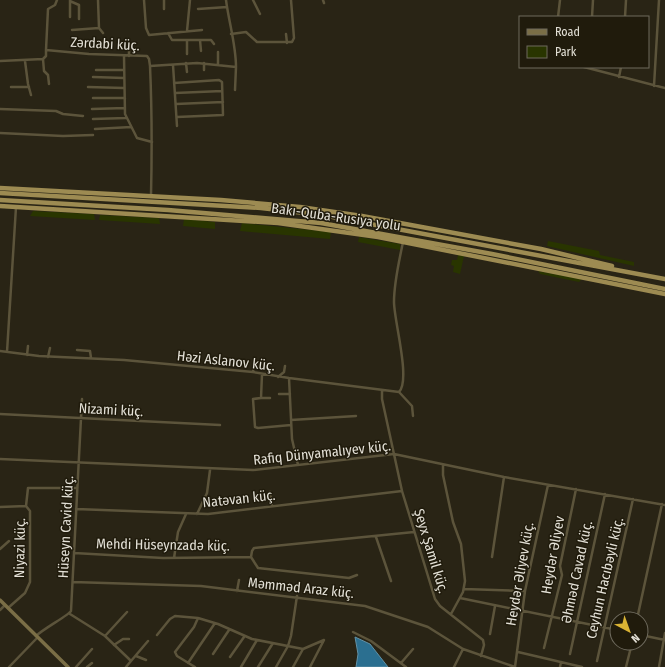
<svg xmlns="http://www.w3.org/2000/svg" width="665" height="667" viewBox="0 0 665 667" font-family="'Fira Sans Condensed',sans-serif">
	<style>
		.green { fill: #293500 }
		.water { fill: #2b6f90; stroke: #6291a5 }
		.lines { fill: none; stroke-linecap: round; stroke-linejoin: round }
		.minor { stroke: #5c543b; stroke-width: 2.5 }
		.secondary { stroke: #7a6e46; stroke-width: 3.5 }
		.trunk { stroke: #9d8b52; stroke-width: 4.5 }
		.labels { text-anchor: middle; dominant-baseline: central; stroke-width: 3; stroke-linejoin: round; paint-order: stroke }
		.street-label { font-size: 14px; fill: #e4e1d7; stroke: #201b0c }
	</style>
	<rect width="100%" height="100%" fill="#292415"/>
	<path class="green" d="M33,211L94,214L95,220L30,216Z
		M100,215L159,218L160,224L99,220Z
		M184,219L215,222V229L183,226Z
		M242,223L331,232L330,239L240,231Z
		M359,237L400,244V250L358,242Z
		M548,241L599,251L600,255L634,262V266L547,246Z
		M458,255L464,256L460,274L453,272L454,266L451,265L452,260H457Z
		M538,271L582,279L579,282L540,274Z"/>
	<path class="water" d="M355,637L370,644L388,667H356L358,654Z"/>
	<g class="lines">
		<path class="minor" d="M144,0L146,28L149,35L202,30
			M164,0V9
			M253,0L260,14
			M323,0L324,3
			M70,1L79,5V19
			M198,9L227,7
			M70,17V0
			M558,17L560,0
			M592,17L593,0
			M625,17L626,0
			M99,28L103,33
			M72,30L99,28L98,0
			M187,31L190,0
			M168,33L172,40H211L214,44
			M231,34L246,32L257,42H292L294,38L291,0
			M286,34L287,43
			M187,40V54
			M200,40L201,51
			M46,50L48,9L55,5L57,0
			M124,56L125,114L137,138L152,142
			M129,56V46
			M43,59L44,71L48,75L49,84
			M0,61L43,59L46,56V50L89,54L147,56L149,59L150,66L197,63L236,67C236,45 229,23 226,0
			M25,61L28,84L31,95
			M186,63L187,72
			M204,63V70
			M173,65L177,126
			M218,65V52
			M150,66C152,110 152,152 151,196
			M584,67L665,88
			M96,70H124
			M93,77L124,78
			M619,77L621,67
			M174,83L219,80L222,82L223,115L177,117
			M654,86L659,0
			M11,87H29
			M88,87L124,88
			M235,90L236,67
			M175,93L222,91
			M93,98H125
			M176,104L223,102
			M0,109L56,111L63,114L83,116
			M92,109L125,108
			M93,119L126,118
			M95,129L131,127
			M0,133L63,136L93,135
			M77,350L90,351L91,358
			M0,351L39,356L124,360L253,372L289,378L399,392C411,380 394,321 394,302C394,282 399,262 403,242
			M7,352L16,207
			M27,355L28,346
			M48,357L50,348
			M253,372L254,362
			M262,374L261,398L253,399L255,427L258,428L291,425
			M278,377L284,372L285,366
			M289,378L292,439L298,465
			M382,391V399L402,491L435,599L440,606L483,640L484,645L481,656
			M399,392L412,406L413,416
			M279,394H290
			M261,398H270
			M0,414L220,425
			M291,420L356,416
			M0,459L253,470L394,454L504,477L665,505
			M443,465V475L453,522L461,544L465,581L463,592L451,614
			M270,492L272,506
			M0,507L26,506L28,488H77
			M76,509L208,514L402,491
			M197,514L207,493L210,470
			M376,537L391,581
			M0,549L9,541
			M74,553L163,558L251,557L252,551L254,548L414,532
			M251,557L258,568L349,578L357,575
			M492,557L504,477
			M174,558L178,532L186,514
			M73,582L201,586L365,606L428,627L463,649L515,667
			M464,589L525,591
			M237,591L239,580
			M460,598L617,630
			M8,608L25,593L30,582V511L26,506
			M0,610L5,605
			M70,614L105,636L128,658L131,661L126,667
			M637,619L662,504
			M353,632L371,641L406,667
			M490,634L495,606
			M157,635L170,619L175,616L198,618L218,624L252,639L303,649L324,640L310,667
			M641,635L665,640
			M36,636C43,629 69,615 71,611L82,399
			M105,636L127,612
			M114,645L123,639H129
			M544,648L562,575L560,566L576,489
			M518,652L582,667
			M213,654L229,630
			M570,654L605,494
			M136,656L146,660
			M230,657L244,637
			M131,661L148,641
			M597,661L633,499
			M188,663L215,623
			M401,663L413,649
			M9,667L37,638
			M76,667L92,649
			M87,667L92,663
			M195,667L177,656L175,652L194,627L198,618
			M241,667L257,640
			M258,667L273,643
			M276,667L288,646L291,636L297,596
			M293,667L303,649
			M454,667L463,649
			M515,667L525,591L548,485
			M560,667L561,662
			M626,667L632,643
			M659,667L665,633"/>
		<path class="secondary" d="M0,600L68,667"/>
		<path class="trunk" d="M0,188L221,200L300,207L362,216L541,249L612,266
			M0,193L261,208L322,215L665,279
			M0,200L168,210L321,223L492,254L665,289
			M0,206L278,223L378,237L665,294"/>
	</g>
	<g class="labels">
		<g class="street-label">
			<text transform="translate(105 44) rotate(3)">Zərdabi küç.</text>
			<text transform="translate(336 217) rotate(8)">Bakı-Quba-Rusiya yolu</text>
			<text transform="translate(226 361) rotate(6)">Həzi Aslanov küç.</text>
			<text transform="translate(111 410) rotate(3)">Nizami küç.</text>
			<text transform="translate(322 453) rotate(-6)">Rafiq Dünyamalıyev küç.</text>
			<text transform="translate(239 499) rotate(-6)">Natəvan küç.</text>
			<text transform="translate(66 527) rotate(-87)">Hüseyn Cavid küç.</text>
			<text transform="translate(163 545) rotate(1)">Mehdi Hüseynzadə küç.</text>
			<text transform="translate(20 548) rotate(-89)">Niyazi küç.</text>
			<text transform="translate(431 551) rotate(73)">Şeyx Şamil küç.</text>
			<text transform="translate(553 555) rotate(-80)">Heydər Əliyev</text>
			<text transform="translate(577 572) rotate(-78)">Əhməd Cavad küç.</text>
			<text transform="translate(520 574) rotate(-80)">Heydər Əliyev küç.</text>
			<text transform="translate(605 578) rotate(-77)">Ceyhun Hacıbəyli küç.</text>
			<text transform="translate(301 588) rotate(6)">Məmməd Araz küç.</text>
		</g>
	</g>
	<rect x="519" y="16" width="130" height="52" fill="#201b0c" stroke="#6e6a5d"/>
	<rect x="527" y="29" width="20" height="6" fill="#7a6e46" stroke="#6e6a5d"/>
	<text x="555" y="36" font-size="12" fill="#e4e1d7">Road</text>
	<rect x="527" y="46" width="20" height="12" fill="#293500" stroke="#6e6a5d"/>
	<text x="555" y="56" font-size="12" fill="#e4e1d7">Park</text>
	<g transform="translate(629 631) rotate(139)"><circle r="19" fill="#201b0c" stroke="#6e6a5d"/>
	<path d="M0-3L7 15L0 10L-7 15Z" fill="#d9b334"/>
	<text y="-6" font-size="11" font-weight="bold" text-anchor="middle" fill="#e4e1d7">N</text>
	</g>
</svg>
